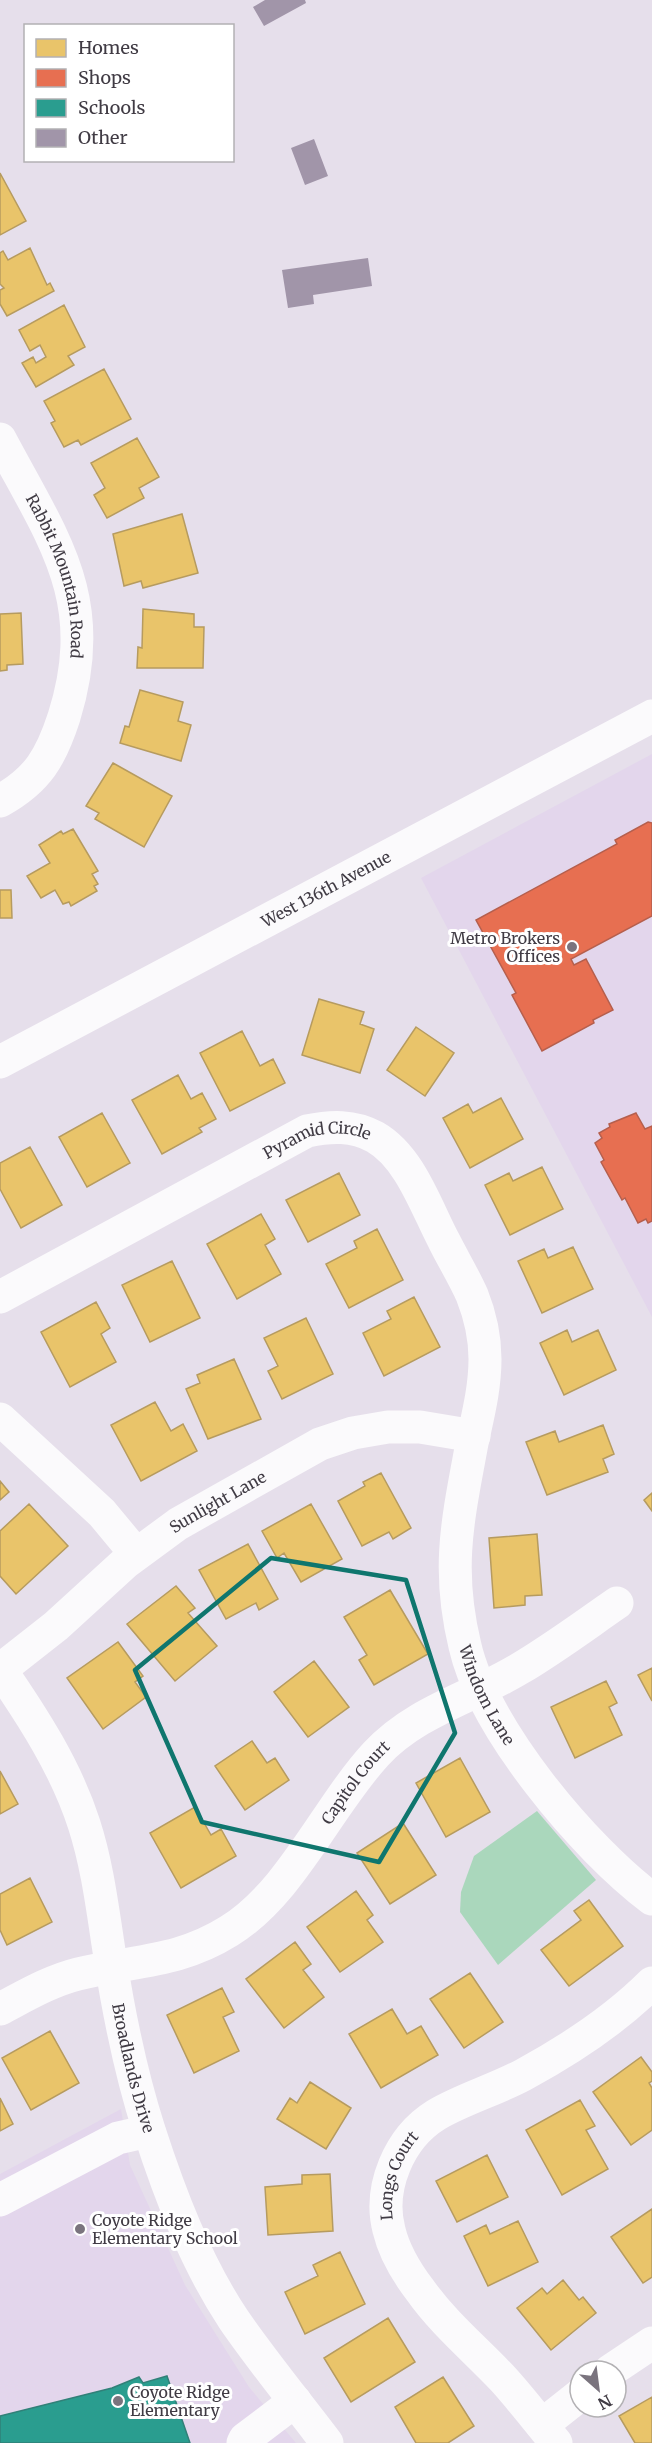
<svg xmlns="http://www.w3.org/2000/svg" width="652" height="2443" viewBox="0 0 652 2443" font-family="Merriweather,serif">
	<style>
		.built { fill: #e3d6ec }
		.green { fill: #aad7bc }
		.homes { fill: #e9c46a; stroke: #b69b5f; stroke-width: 1.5 }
		.shops { fill: #e76f51; stroke: #b55f4d; stroke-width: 1.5 }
		.schools { fill: #2a9d8f; stroke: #318078; stroke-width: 1.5 }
		.building { fill: #a195a9 }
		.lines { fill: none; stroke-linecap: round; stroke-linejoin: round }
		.minor { stroke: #fbfafc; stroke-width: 33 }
		.major { stroke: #fbfafc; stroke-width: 33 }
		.marked { fill: none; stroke: #0f766e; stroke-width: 4.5; stroke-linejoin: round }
		.poi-dot { fill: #7a747e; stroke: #fff; stroke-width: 2 }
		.labels { text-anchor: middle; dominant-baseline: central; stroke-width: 6; stroke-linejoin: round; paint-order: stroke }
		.street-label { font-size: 16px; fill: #403b44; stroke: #fff }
		.poi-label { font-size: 16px; fill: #403b44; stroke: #fff; text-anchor: start }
	</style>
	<rect width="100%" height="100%" fill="#e6dfeb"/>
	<path class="built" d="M652,754V1317L421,878Z
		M121,2109L130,2165L185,2285L249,2387L296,2443H0V2174Z"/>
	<path class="green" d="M537,1811L596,1880L498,1965L460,1912L461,1892L474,1856Z"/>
	<path class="homes" d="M0,173L26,221L0,235Z
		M30,248L47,285L50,283L54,291L7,316L0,304V290L4,288L0,284V253L3,251L8,260Z
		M64,305L85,347L68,356L74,365L36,387L22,363L33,357L36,363L46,357L40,345L30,351L19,330Z
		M104,369L131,419L81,445L78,440L64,447L51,423L55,421L44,401Z
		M137,438L159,477L139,488L144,498L107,518L94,495L105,488L91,463Z
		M182,514L198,573L143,588L141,581L124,586L113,534Z
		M143,609L194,614V627H204L203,668H137L138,647L142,648Z
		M21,613L23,664L7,665V670L0,671V614Z
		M140,690L183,702L178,721L191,725L181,761L120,743L125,726L129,727Z
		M113,763L172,796L144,847L95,819L99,813L86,806Z
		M73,829L98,871L92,874L98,884L94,886L97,891L71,906L69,902L63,904L55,890L41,898L27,876L50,863L39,845L61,831L63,834Z
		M0,890H11L12,918H0Z
		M319,999L364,1012L360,1024L374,1029L360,1073L302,1055Z
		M416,1027L454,1053L425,1096L387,1070Z
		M242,1031L260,1066L273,1059L285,1083L230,1111L200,1053Z
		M178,1075L191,1099L202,1093L216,1119L199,1128L202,1132L162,1154L132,1100Z
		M501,1098L523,1139L470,1168L443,1118L468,1104L473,1113Z
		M102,1113L130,1163L87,1187L59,1137Z
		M30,1147L62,1205L21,1228L0,1189V1163Z
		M542,1167L563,1209L510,1235L485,1185L509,1173L513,1181Z
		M339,1173L360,1215L308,1242L286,1200Z
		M261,1214L275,1239L265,1245L281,1274L237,1299L207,1244Z
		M377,1229L403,1280L349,1308L326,1264L357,1248L354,1241Z
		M573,1247L593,1289L542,1313L518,1261L544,1249L548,1258Z
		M172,1261L200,1318L150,1342L122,1285Z
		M414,1297L440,1347L384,1376L363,1333L391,1319L387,1311Z
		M96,1302L110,1328L101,1334L116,1362L70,1387L41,1332Z
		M306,1318L333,1374L282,1399L268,1371L278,1366L264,1338Z
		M567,1330L572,1342L598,1330L616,1370L564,1395L540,1343Z
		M234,1359L261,1419L208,1439L186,1389L200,1383L197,1375Z
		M155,1402L171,1431L183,1424L197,1451L141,1481L111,1425Z
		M603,1425L614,1454L603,1459L608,1472L547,1495L526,1442L555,1431L559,1442Z
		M381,1473L411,1528L393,1539L389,1532L362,1546L338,1501L365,1486L363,1482Z
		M0,1481L9,1492L0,1500Z
		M652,1493V1511L644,1500Z
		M29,1504L68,1546L16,1594L0,1576V1531Z
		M311,1504L342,1559L301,1582L284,1553L277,1558L262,1531Z
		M537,1534L542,1595L525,1596V1605L494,1608L489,1538Z
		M248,1544L278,1599L259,1610L256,1603L226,1619L199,1570Z
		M176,1586L195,1608L188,1613L217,1646L175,1681L127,1624Z
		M390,1590L428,1654L374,1685L359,1660L367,1655L344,1617Z
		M118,1642L143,1676L135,1682L146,1697L103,1729L67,1678Z
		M314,1661L349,1707L308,1737L274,1692Z
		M652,1668V1701L638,1675Z
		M606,1681L617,1703L609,1707L622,1735L575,1758L551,1707Z
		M252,1741L267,1763L275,1758L289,1780L245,1810L215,1766Z
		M460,1758L490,1812L446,1837L416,1783Z
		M0,1771L18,1804L0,1814Z
		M195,1807L211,1835L221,1829L236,1856L181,1888L150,1833Z
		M403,1823L436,1875L390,1904L357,1853Z
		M30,1878L52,1922L7,1945L0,1930V1894Z
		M356,1891L373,1915L367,1920L383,1942L340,1972L307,1927Z
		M589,1900L623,1946L569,1986L541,1950L581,1920L574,1911Z
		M295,1942L311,1964L303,1970L324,1997L284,2028L246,1979Z
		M470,1973L503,2022L464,2048L430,1999Z
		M222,1988L234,2012L223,2017L239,2051L194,2073L167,2015Z
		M392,2009L407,2034L421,2026L438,2055L381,2088L349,2034Z
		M50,2031L79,2083L31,2110L2,2058Z
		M641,2057L652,2072V2081L649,2083L652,2088V2130L631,2145L593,2092Z
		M310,2082L351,2108L326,2149L277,2119L290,2098L297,2103Z
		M0,2098L13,2124L0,2131Z
		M580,2100L595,2126L586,2130L608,2169L562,2195L526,2130Z
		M487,2155L508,2197L457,2222L436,2181Z
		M330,2174L333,2231L268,2235L265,2187L302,2184V2175Z
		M652,2209V2277L643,2283L611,2237Z
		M518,2221L538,2262L488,2286L464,2236L486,2225L490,2234Z
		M340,2252L365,2304L305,2334L285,2292L318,2276L313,2265Z
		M563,2280L579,2300L583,2297L596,2313L551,2350L517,2308L542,2288L547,2294Z
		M388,2318L415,2362L351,2402L324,2358Z
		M443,2377L474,2426L448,2443H416L395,2407Z
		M652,2397V2443H635L619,2416Z"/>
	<path class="shops" d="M648,822L652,823V916L571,959L574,965L586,959L613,1010L593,1020L594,1023L542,1051L512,995L516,993L476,920L617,844L615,840Z
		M636,1113L645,1129L652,1126V1221L648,1223L646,1219L638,1223L625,1198L622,1200L601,1162L604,1160L595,1143L602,1138L599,1133L610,1127L609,1124Z"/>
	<path class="schools" d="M167,2376L190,2443H0V2416L112,2388L139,2377L143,2383Z"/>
	<path class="building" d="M265,0H305L306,3L264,26L253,7Z
		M314,139L328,176L305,185L291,148Z
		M368,258L372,286L313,295L314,304L288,308L282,270Z"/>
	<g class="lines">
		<g class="minor">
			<path id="s1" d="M0,439C53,539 101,599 64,717C51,757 38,780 0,801"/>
			<path id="s2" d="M0,1297L307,1131C331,1126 353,1125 375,1137C410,1157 426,1207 444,1241C453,1259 464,1277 472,1295C480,1315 485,1338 485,1359C485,1388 478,1415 472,1443C458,1519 446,1568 465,1646C484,1729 584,1848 652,1899"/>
			<path d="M0,1419L102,1513L136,1554"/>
			<path id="s3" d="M0,1669C33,1717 66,1768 84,1824C98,1867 103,1913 110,1957C119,2015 131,2074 149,2130C170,2195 196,2263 234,2320C263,2362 296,2402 327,2443"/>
			<path id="s4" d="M0,1670L56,1626L125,1563L178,1524L320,1444L353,1433L388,1427H420L474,1436"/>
			<path id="s5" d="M0,2009C25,1996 50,1981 78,1974C134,1960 178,1963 229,1931C291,1893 327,1807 376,1754C416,1711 471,1698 519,1669C553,1649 585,1625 617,1603"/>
			<path d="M0,2200L118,2138L149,2131"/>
			<path d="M610,2371L652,2343"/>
			<path d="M542,2425L580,2395"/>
			<path d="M243,2443L245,2439L295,2401"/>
			<path id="s6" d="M556,2443C539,2422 522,2400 504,2380C476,2350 444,2324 420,2290C407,2273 394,2251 389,2230C378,2188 399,2138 436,2115C463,2099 495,2090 523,2075C569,2050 615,2020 652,1983"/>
		</g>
		<path class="major" id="s7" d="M0,1062L652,716"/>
	</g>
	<path class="marked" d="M271,1558L406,1580L455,1733L379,1862L202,1822L135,1670Z"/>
	<g class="poi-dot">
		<circle cx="572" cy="947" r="6"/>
		<circle cx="80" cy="2229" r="6"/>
		<circle cx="118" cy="2401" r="6"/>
	</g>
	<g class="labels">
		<g class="street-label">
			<text stroke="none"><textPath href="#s1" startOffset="150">Rabbit Mountain Road</textPath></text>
			<text stroke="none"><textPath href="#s7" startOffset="369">West 136th Avenue</textPath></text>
			<text stroke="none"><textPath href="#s2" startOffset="357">Pyramid Circle</textPath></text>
			<text stroke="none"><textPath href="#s4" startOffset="276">Sunlight Lane</textPath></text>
			<text stroke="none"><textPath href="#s2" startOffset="1016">Windom Lane</textPath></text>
			<text stroke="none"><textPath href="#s5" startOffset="440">Capitol Court</textPath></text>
			<text stroke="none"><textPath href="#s3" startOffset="426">Broadlands Drive</textPath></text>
			<text stroke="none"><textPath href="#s6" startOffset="330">Longs Court</textPath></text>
		</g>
		<g class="poi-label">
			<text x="560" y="938" text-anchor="end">Metro Brokers<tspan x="560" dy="18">Offices</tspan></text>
			<text x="92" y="2220">Coyote Ridge<tspan x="92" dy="18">Elementary School</tspan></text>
			<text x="130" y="2392">Coyote Ridge<tspan x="130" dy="18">Elementary</tspan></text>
		</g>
	</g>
	<rect x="24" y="24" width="210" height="138" fill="#ffffff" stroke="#b3b1b4" stroke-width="1.5"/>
	<rect x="36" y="39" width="30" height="18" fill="#e9c46a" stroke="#b3b1b4" stroke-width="1.5"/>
	<text x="78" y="54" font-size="18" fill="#403b44">Homes</text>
	<rect x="36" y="69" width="30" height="18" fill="#e76f51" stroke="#b3b1b4" stroke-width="1.5"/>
	<text x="78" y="84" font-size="18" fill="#403b44">Shops</text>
	<rect x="36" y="99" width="30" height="18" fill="#2a9d8f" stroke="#b3b1b4" stroke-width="1.5"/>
	<text x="78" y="114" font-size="18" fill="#403b44">Schools</text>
	<rect x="36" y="129" width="30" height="18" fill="#a195a9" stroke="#b3b1b4" stroke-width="1.5"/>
	<text x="78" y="144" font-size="18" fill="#403b44">Other</text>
	<g transform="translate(598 2389) rotate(152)"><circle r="28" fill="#ffffff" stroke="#b3b1b4" stroke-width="1.5"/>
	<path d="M0-4.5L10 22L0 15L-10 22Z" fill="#7a747e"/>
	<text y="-9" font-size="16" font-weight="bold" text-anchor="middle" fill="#403b44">N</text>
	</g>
</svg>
